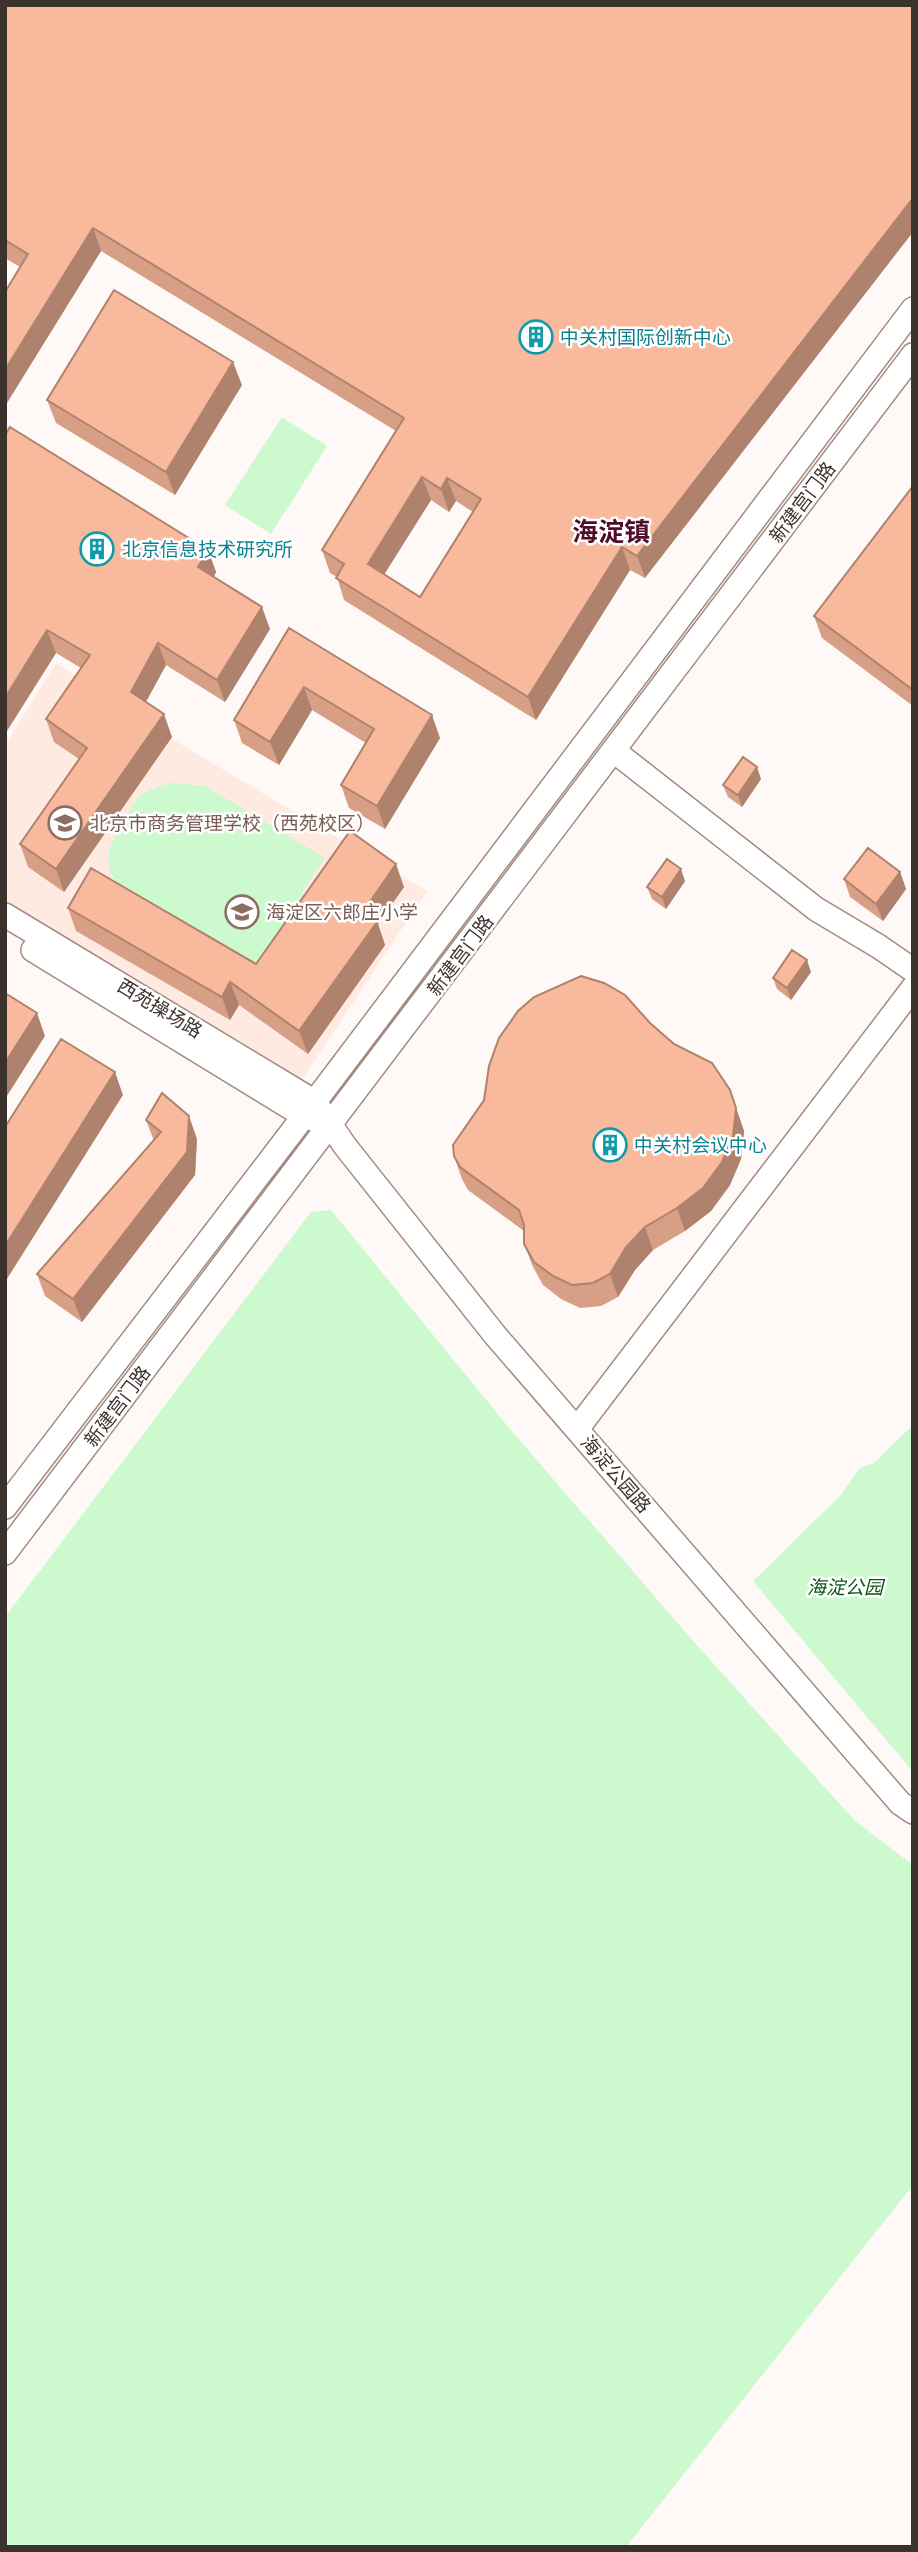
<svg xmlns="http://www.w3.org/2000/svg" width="918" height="2552" viewBox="0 0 918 2552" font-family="Lora,'Noto Sans SC',serif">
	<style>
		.built { fill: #ffeae1 }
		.green { fill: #cdf9ce }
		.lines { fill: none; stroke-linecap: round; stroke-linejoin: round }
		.minor-casing { stroke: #a38b80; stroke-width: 26 }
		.minor { stroke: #fff; stroke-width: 23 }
		.wall { fill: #d69f86; fill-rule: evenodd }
		.shaded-wall { fill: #ae826d }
		.building { fill: #f9b99c; stroke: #ae826d; stroke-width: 2; fill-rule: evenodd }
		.labels { text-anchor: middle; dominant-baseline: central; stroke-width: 5; stroke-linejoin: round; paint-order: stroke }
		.culture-label { font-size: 19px; fill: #0d838f; stroke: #fff; text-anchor: start }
		.street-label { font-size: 19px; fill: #3c322d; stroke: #fff }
		.education-label { font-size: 19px; fill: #785e54; stroke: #fff; text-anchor: start }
		.park-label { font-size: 19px; font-style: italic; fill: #095419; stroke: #fff }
		.district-label { font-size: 26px; font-weight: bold; fill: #4f0d29; stroke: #fff }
	</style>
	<rect width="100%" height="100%" fill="#fef9f6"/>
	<path class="built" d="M56,663L177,742L427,891L301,1081L5,902V745Z"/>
	<path class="green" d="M282,417L327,446L271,534L225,505Z
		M171,783L205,786L325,858L301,894L314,905L262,962H249L121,888C99,863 109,844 125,819C129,811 134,802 140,796C150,789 159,786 171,783Z
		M331,1210L510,1429L694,1642L855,1821L913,1865V2185L626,2547H5V1617L311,1212Z
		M913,1425V1772L753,1581L841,1495L859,1469L875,1462Z"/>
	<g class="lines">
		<defs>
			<path id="minor" d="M614,751L816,909L878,946L913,970
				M5,915L315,1102L345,1146L495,1335L900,1803L913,1812
				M33,950L304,1116L319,1121
				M577,1429L913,988
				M5,1507L304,1116L913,309
				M5,1553L913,355"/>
		</defs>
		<use href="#minor" class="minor-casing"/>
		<use href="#minor" class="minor"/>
	</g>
	<path class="wall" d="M5,5H913L645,578L630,570L536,720L344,600L337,577L330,573L322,550L396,431L101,251L5,406V292L20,267L5,258ZM431,500L449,512L456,501L473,512L420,597L384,575Z
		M242,385L175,495L56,423L47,400Z
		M5,435L208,550L216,572L214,577L270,629L225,702L166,665L146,702L172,737L64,892L28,867L20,844L79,759L54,742L46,719L81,668L56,653L5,734Z
		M913,486V706L822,638L814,616Z
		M289,628L440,738L385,829L349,808L341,785L366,743L312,710L279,765L242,743L234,720Z
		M761,779L742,807L728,797L723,785Z
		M900,872L906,889L883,921L850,897L844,879Z
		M685,881L666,909L652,899L647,887Z
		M404,887L378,924L385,945L308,1054L239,1005L230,1020L76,931L68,908L256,964Z
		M811,972L791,1000L777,989L773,978Z
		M650,1023L730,1090L744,1131L741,1159L730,1185L711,1211L685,1231L653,1250L635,1270L618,1297L601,1306L580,1308L561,1299L543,1285L533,1267L524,1244V1231L468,1190L462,1179L454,1156Z
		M146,1120L197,1139L195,1175L82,1322L45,1296L37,1274L154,1141Z"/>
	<path class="shaded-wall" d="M913,198V232L645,578L637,556Z
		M93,228L101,251L5,406V370Z
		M233,362L242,385L175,495L166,472Z
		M422,477L431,500L376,587L368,564Z
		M447,478L456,501L449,512L441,489Z
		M622,547L630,570L536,720L528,697Z
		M208,550L216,572L207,590L198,567Z
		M262,607L270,629L225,702L217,680Z
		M47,630L56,653L5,734V698Z
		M158,643L166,665L139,714L131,692Z
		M304,687L312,710L279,765L270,742Z
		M164,714L172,737L64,892L56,869Z
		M432,715L440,738L385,829L377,806Z
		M757,767L761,779L742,807L738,795Z
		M396,864L404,887L378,924L385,945L308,1054L299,1031L363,912Z
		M681,869L685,881L666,909L662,897Z
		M900,872L906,889L883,921L876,904Z
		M807,960L811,972L791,1000L787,988Z
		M230,982L239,1005L230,1020L222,997Z
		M37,1013L45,1036L5,1099V1063Z
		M115,1072L123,1095L5,1282V1246Z
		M736,1108L744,1131L741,1159L730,1185L711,1211L685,1231L677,1208Z
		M189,1116L197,1139L195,1175L82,1322L73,1299Z
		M645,1227L653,1250L635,1270L618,1297L610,1274L626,1247Z"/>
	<path class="building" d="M5,5H913V198L637,556L622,547L528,697L336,578L344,564L322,550L404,418L93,228L5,370V292L28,254L5,240ZM422,477L441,489L447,478L481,499L420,597L368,564Z
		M114,290L233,362L166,472L47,400Z
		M10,427L208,550L198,567L262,607L217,680L158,643L131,692L164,714L56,869L20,844L87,748L46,719L90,655L47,630L5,698V435Z
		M913,486V690L814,616Z
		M289,628L432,715L377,806L341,785L374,729L304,687L270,742L234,720Z
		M743,757L757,767L738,795L723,785Z
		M350,831L396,864L363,912L377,922L299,1031L230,982L222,997L68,908L91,868L256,964Z
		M868,848L900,872L876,904L844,879Z
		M667,859L681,869L662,897L647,887Z
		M792,950L807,960L787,988L773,978Z
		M581,976L604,983L625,995L650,1023L674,1044L712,1063L730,1090L736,1108L733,1136L722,1162L703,1188L677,1208L645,1227L626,1247L610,1274L593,1283L572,1285L553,1276L534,1262L524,1244V1225L519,1210L460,1167L454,1156L453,1145L484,1100L489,1066L499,1038L518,1011L534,997Z
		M5,993L37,1013L5,1063Z
		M61,1039L115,1072L5,1246V1127Z
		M162,1093L189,1116L187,1152L73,1299L37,1274L161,1132L146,1120Z"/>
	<defs>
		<symbol id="building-ring" viewBox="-11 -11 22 22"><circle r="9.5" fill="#fff" stroke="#0f9aa8" stroke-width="1.5"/><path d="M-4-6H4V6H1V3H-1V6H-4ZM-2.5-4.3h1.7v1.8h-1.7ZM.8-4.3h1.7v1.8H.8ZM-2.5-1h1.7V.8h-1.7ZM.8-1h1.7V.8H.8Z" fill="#0f9aa8"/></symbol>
		<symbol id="school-ring" viewBox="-11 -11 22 22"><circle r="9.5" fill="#fff" stroke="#8d6e63" stroke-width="1.5"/><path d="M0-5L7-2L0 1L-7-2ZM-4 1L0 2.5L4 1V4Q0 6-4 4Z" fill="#8d6e63"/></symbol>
	</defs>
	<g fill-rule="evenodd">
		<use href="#building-ring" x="517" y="318" width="38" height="38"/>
		<use href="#building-ring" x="78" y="530" width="38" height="38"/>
		<use href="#school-ring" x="46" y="804" width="38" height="38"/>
		<use href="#school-ring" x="223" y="893" width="38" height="38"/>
		<use href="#building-ring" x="591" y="1126" width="38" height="38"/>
	</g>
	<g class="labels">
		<g class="culture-label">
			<text x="560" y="337">中关村国际创新中心</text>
			<text x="122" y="549">北京信息技术研究所</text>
			<text x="634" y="1145">中关村会议中心</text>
		</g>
		<g class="street-label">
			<text transform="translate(802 502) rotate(-53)">新建宫门路</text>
			<text transform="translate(460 955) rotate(-53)">新建宫门路</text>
			<text transform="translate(160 1008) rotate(31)">西苑操场路</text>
			<text transform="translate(117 1406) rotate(-53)">新建宫门路</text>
			<text transform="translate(616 1474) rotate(49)">海淀公园路</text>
		</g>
		<g class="education-label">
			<text x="90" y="823">北京市商务管理学校（西苑校区）</text>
			<text x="266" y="912">海淀区六郎庄小学</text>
		</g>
		<g class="park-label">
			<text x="845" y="1587">海淀公园</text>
		</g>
		<g class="district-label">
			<text x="611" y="531">海淀镇</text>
		</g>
	</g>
	<rect width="918" height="2552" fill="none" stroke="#3c322d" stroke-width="14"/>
</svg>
